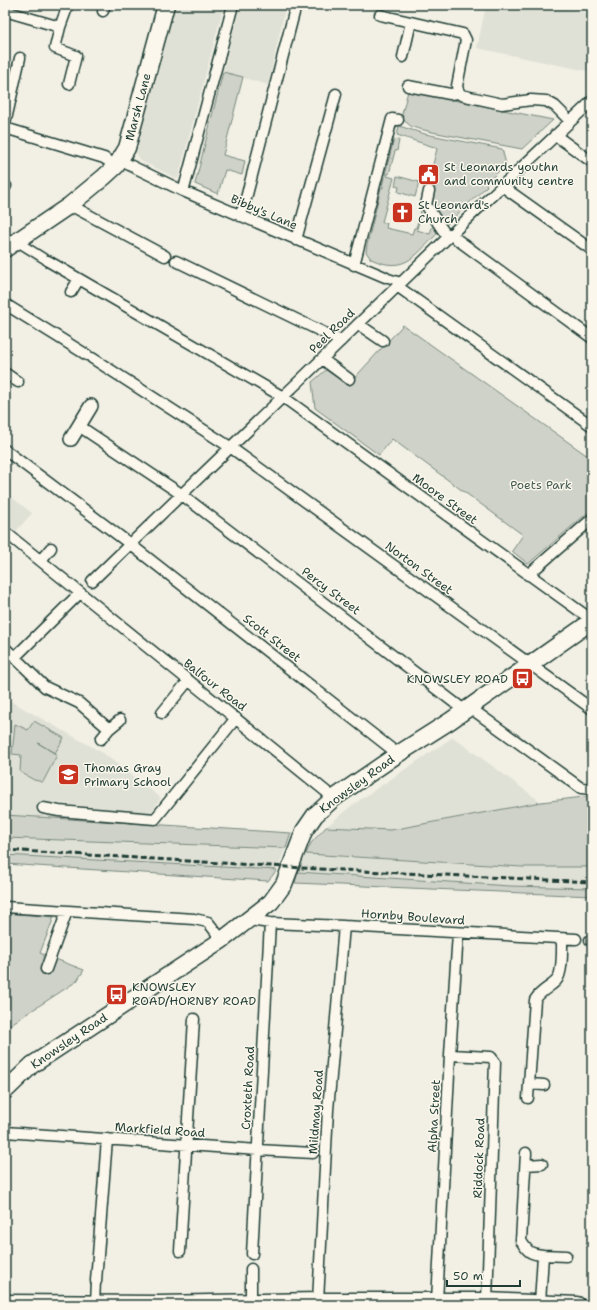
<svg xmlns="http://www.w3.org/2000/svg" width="597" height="1310" viewBox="0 0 597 1310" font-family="'Shantell Sans',sans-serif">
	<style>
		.built { fill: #e0e1d6 }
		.green { fill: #cfd2c8; stroke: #77887e }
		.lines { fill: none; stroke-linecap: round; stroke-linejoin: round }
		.pedestrian-casing { stroke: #1f3d34; stroke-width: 11 }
		.minor-casing { stroke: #1f3d34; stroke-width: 13 }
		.tertiary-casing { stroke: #1f3d34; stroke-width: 16 }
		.primary-casing { stroke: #1f3d34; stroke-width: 19 }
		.pedestrian { stroke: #fbf7ec; stroke-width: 8 }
		.minor { stroke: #fbf7ec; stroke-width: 10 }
		.tertiary { stroke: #fbf7ec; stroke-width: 13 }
		.primary { stroke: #fbf7ec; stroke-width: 16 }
		.rail { stroke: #1f3d34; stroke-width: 3; stroke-dasharray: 6 3; stroke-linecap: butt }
		.labels { text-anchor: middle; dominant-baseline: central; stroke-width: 3; stroke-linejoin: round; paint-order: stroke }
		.street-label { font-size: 12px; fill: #1f3d34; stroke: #fbf7ec }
		.poi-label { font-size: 12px; fill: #1f3d34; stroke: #fbf7ec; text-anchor: start }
		.park-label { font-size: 12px; fill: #425b52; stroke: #fbf7ec }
	</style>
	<rect width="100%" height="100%" fill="#f2f0e5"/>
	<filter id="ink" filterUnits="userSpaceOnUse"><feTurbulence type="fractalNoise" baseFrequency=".025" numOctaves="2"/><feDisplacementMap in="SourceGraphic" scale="8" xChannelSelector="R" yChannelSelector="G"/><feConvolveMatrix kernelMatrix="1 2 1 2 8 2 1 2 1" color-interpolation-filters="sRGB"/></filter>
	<g filter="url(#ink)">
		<path class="built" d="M176,5H224L178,179L141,161L136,152Z
			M240,5H286L268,85L223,72Z
			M486,5H547L592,14V72L477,48Z
			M5,492L32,513L5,544Z
			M5,698L103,753L161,798L151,813L56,803L57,818L5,815Z
			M453,737L541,802L391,830L326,827L351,806Z
			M5,838L286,848L277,870L5,855Z
			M306,854L522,867H592V888L510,886L298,872Z"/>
		<path class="green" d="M223,72L243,77L223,155L245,161L242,175L225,170L218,194L195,184Z
			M408,91L553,120L522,149L432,132L412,127L401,118Z
			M399,126L425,134L502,149L506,164L486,184L487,186L445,226L431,210L430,199L434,191L438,174L433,164L437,149L434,147L397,135Z
			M394,139L399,140L397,151H395L389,174H387V176L394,178L382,222L387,223L386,228L412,234L414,228H416L421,211L417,230L430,234L432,227L436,226L440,231C416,254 406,275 371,259L366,252L367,245L381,188H383V186H382Z
			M397,176L419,182L415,197L398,192L399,187L395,186Z
			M403,325L592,459V509L528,564L512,551L523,535L392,439L379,455L315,408L312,382L326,370L348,385Z
			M34,721L64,738L55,753L38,743L57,755L43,782L34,780L20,772L21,755L12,754L15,724L28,730Z
			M592,796V867H522L306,854L311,843L326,827L391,830L541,802Z
			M5,815L291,833L286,848L5,838Z
			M5,855L277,870L268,881L5,864Z
			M298,872L510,886L592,888V896L295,883Z
			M5,913L54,917L40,953L84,970L77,981L5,1028Z"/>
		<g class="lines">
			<defs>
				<path id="pedestrian" d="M16,241L48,261
					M385,277L401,282
					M95,1304L96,1281"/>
				<path id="minor" d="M5,11L60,27L55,48L76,56L69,84
					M103,11L105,5
					M380,15L463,34L466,40L457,86L458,90L461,95L502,104L531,100L546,101L555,106L570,121
					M60,27L68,5
					M403,57L411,22
					M408,86L450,94L459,93
					M5,124L20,58
					M5,128L104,158L116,166
					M555,135L592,162
					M119,160L183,191L385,277
					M5,186H6
					M502,186L592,250
					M183,191L185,185L233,5
					M429,191L426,205L444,232L449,236
					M70,205L165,256
					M240,216L244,206L296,5
					M451,235L592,338
					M296,240L336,94
					M48,261L283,397L592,620
					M176,261L341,341
					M354,265L392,119L398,120
					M397,286L592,426
					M71,292L79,279
					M5,304L87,355
					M358,324L383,341
					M92,358L230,447L592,709
					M322,359L349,379
					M5,373L18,382
					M79,426L181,494L464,710
					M5,450L130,544L398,754
					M5,532L334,798
					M41,560L51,548
					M528,575L592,519
					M92,581L466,220L592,101
					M5,648L45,687L79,703L109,729
					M15,657L80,593
					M469,707L581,788L592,789
					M162,713L188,681
					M101,739L109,729L120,720
					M43,808L59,811L155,819L236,718
					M5,907L194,919L208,922L222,940
					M249,920L270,923L344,926L576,939
					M590,940H592
					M46,969L67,911
					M450,1055L491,1057L495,1062L487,1301
					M530,1084L544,1085
					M528,1098L535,1000C540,991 549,988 556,981C563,974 562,949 562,940
					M5,1132L258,1150L313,1153
					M526,1153L521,1241C528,1252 530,1254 543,1255L540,1303
					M526,1165L542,1164
					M180,1251L194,1019
					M252,1254L270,923
					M543,1255L566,1256
					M96,1281L107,1139
					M318,1301L328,1110L344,926
					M437,1301L450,1055L458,933
					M251,1302V1269"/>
				<path id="tertiary" d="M71,439L91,406"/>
				<path id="primary" d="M5,249L70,205L104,177L116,166L127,148L166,5
					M5,1091L32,1065L222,940L271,902L284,884L304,831L315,815L334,798L398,754L450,721L592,621
					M5,1303L159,1304L318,1301H487L577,1305"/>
			</defs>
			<use href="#pedestrian" class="pedestrian-casing"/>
			<use href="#minor" class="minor-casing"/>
			<use href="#tertiary" class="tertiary-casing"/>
			<use href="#primary" class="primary-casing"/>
			<use href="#pedestrian" class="pedestrian"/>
			<use href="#minor" class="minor"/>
			<use href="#tertiary" class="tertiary"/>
			<use href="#primary" class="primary"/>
			<path class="rail" d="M5,850L320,869L592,882"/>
		</g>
	</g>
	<defs>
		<symbol id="civic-square" viewBox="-11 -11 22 22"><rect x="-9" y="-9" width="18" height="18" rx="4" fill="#c8321e" stroke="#fbf7ec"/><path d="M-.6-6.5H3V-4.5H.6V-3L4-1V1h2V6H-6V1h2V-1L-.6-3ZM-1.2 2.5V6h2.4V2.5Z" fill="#fff"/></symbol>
		<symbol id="church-square" viewBox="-11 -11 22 22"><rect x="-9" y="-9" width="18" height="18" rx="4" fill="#c8321e" stroke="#fbf7ec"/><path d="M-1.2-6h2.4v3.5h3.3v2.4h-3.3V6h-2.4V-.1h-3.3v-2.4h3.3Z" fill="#fff"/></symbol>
		<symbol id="bus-square" viewBox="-11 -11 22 22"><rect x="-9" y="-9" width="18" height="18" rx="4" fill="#c8321e" stroke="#fbf7ec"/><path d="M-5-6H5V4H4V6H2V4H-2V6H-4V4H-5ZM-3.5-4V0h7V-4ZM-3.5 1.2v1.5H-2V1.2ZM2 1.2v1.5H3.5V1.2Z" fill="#fff"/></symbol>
		<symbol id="school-square" viewBox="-11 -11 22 22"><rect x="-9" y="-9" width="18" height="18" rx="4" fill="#c8321e" stroke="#fbf7ec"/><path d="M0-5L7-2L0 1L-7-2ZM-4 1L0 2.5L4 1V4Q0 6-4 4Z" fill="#fff"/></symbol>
	</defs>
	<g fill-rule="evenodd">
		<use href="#civic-square" x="416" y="162" width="25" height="25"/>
		<use href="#church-square" x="390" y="200" width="25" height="25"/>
		<use href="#bus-square" x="510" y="666" width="25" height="25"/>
		<use href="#school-square" x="56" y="762" width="25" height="25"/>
		<use href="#bus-square" x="104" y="982" width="25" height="25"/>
	</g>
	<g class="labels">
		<g class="street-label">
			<text transform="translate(138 107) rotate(-75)">Marsh Lane</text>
			<text transform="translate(264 212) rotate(23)">Bibby's Lane</text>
			<text transform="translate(332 331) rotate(-44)">Peel Road</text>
			<text transform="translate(445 499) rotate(36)">Moore Street</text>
			<text transform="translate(419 568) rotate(36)">Norton Street</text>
			<text transform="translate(331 591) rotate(37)">Percy Street</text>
			<text transform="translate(272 638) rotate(38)">Scott Street</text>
			<text transform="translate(215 685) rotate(38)">Balfour Road</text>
			<text transform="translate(357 784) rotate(-36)">Knowsley Road</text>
			<text transform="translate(413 917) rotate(4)">Hornby Boulevard</text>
			<text transform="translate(69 1041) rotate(-34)">Knowsley Road</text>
			<text transform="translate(248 1088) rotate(-87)">Croxteth Road</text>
			<text transform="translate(316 1112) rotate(-86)">Mildmay Road</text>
			<text transform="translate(434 1116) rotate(-87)">Alpha Street</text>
			<text transform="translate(160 1130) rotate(4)">Markfield Road</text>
			<text transform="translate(479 1158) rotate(-88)">Riddock Road</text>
		</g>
		<g class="poi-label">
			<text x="444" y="167">St Leonards youthn<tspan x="444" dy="14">and community centre</tspan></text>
			<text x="418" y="205">St Leonard's<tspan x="418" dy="14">Church</tspan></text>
			<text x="508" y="679" text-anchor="end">KNOWSLEY ROAD</text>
			<text x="84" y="768">Thomas Gray<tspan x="84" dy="14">Primary School</tspan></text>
			<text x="132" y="987">KNOWSLEY<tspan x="132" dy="14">ROAD/HORNBY ROAD</tspan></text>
		</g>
		<g class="park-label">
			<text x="541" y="485">Poets Park</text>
		</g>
	</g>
	<rect width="597" height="1310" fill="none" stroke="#fbf7ec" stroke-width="20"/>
	<rect x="10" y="10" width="577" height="1290" fill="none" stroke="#1f3d34" stroke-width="1.5" filter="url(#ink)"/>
	<path d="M447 1280v6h73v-6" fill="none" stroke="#1f3d34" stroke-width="2"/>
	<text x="453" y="1280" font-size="12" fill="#1f3d34" stroke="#fbf7ec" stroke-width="3" paint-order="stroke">50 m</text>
</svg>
